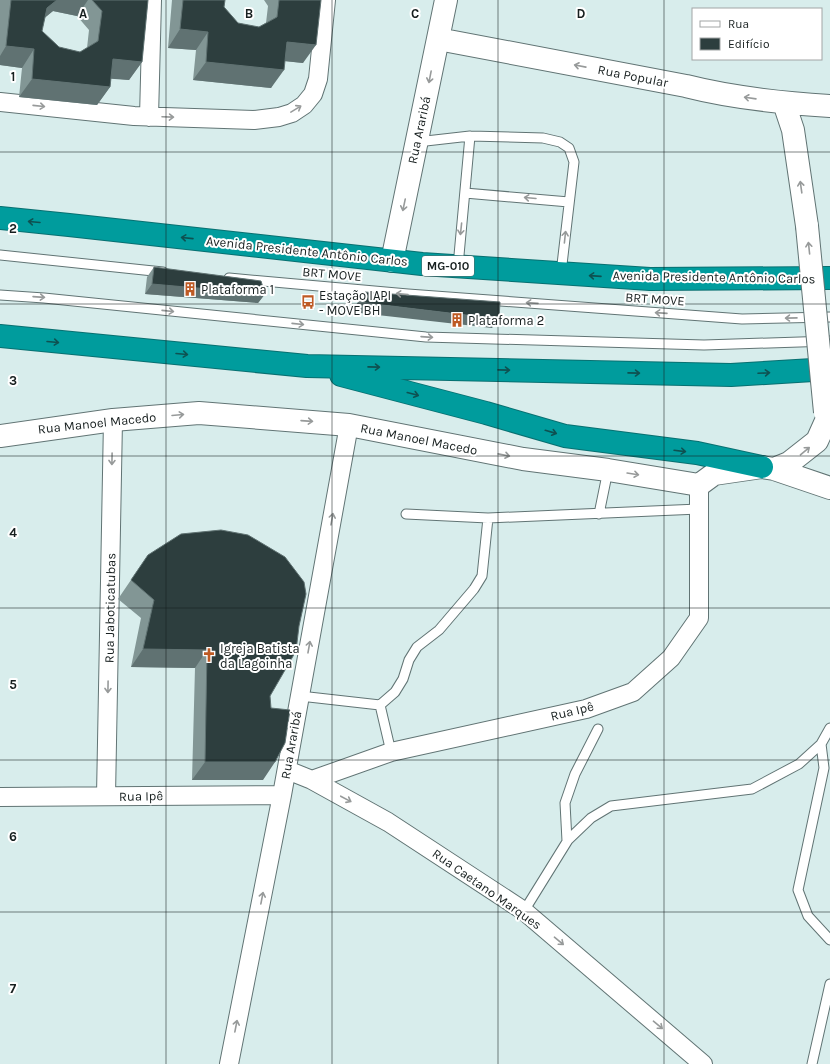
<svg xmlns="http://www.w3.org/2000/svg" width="830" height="1064" viewBox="0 0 830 1064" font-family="Karla,sans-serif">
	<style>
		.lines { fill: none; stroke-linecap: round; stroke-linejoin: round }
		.lane-casing { stroke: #617474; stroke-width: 11 }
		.street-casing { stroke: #617474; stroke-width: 20 }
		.secondary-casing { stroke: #617474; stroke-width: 24 }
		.highway-casing { stroke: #087071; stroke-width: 24 }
		.lane { stroke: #fff; stroke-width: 9 }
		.street { stroke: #fff; stroke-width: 18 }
		.secondary { stroke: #fff; stroke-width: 22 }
		.highway { stroke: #009c9d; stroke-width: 22 }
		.secondary-bridge-casing { stroke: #617474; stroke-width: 24; stroke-linecap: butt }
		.secondary-bridge { stroke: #fff; stroke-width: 22 }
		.wall { fill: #829695; fill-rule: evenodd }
		.shaded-wall { fill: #607272 }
		.building { fill: #2d3e3e; stroke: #607272 }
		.oneway { stroke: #979a9a }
		.oneway2 { stroke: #0e5151 }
		.grid { fill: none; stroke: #171f1f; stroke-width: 1; stroke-opacity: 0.55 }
		.labels { text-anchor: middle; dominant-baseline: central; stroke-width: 4; stroke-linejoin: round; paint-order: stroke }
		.shield { fill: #fff; stroke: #5d6262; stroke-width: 1 }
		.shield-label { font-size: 12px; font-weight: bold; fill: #171f1f }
		.street-label { font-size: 13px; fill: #171f1f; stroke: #fff }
		.poi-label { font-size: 13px; fill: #171f1f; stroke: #fff; text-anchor: start }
		.grid-label { font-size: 13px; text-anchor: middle; font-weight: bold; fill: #171f1f; stroke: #fff; stroke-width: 4; stroke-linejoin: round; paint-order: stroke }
	</style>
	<rect width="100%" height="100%" fill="#d8edec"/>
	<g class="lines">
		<defs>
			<path id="lane" d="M417,142L470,136L543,138L560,142L569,148L574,162L561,273
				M465,193L569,202
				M0,255L163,272
				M458,266L470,136
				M229,278L408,294L742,319L830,317
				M0,295L44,298L426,337L704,345L830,341
				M406,514L488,518L699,509
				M599,514L608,470
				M300,696L380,705L395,692L403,679L409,660L417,647L439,630L474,589L482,576L488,518
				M380,705L391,752
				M821,744L824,768L798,890L808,916L830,940
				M567,841L565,803L575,774L598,729
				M524,911L568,840L591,818L611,806L752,789L799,764L821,744L830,728
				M812,1064L830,984"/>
			<path id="street" d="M0,102L134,116L254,120L279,117L292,113L304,105L313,94L318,79L326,0
				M149,117L152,0
				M287,770L312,780L391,752L586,709L633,692L671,658L699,618V485
				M312,780L388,822L524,911L703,1064
				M106,796L113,420
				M0,797L282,795
				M229,1064L282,795L349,425"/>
			<path id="secondary" d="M438,39L686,86C733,98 782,103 830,106
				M784,103L793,130L807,226
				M392,261L446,0
				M0,436L113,420L199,413L349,425L523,459L608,470L699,485L714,474L762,467L774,469L830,488
				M774,469L789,463L817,441L826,421"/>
			<path id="highway" d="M0,218L69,225L422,264L650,279L830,278
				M0,336L307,366L731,375L830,369
				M341,375L486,413L565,436L697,453L762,467"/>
		</defs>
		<use href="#lane" class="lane-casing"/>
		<use href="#street" class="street-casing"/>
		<use href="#secondary" class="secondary-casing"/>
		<use href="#highway" class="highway-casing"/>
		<use href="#lane" class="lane"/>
		<use href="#street" class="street"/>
		<use href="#secondary" class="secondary"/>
		<use href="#highway" class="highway"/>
		<defs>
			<path id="secondary-bridge" d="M807,226L825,412"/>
		</defs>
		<use href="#secondary-bridge" class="secondary-bridge-casing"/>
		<use href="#secondary-bridge" class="secondary-bridge"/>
	</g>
	<path class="wall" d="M0,0H148L142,62L129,80L111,78L110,87L97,105L19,97L22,68L0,65ZM53,11L77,16L89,30L87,48L80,52L59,47L42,31L45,17Z
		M172,0H225L224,7L238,23L259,27L266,23L268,6L264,0H321L303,63L285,61L271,88L193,80L196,50L168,48Z
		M154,267L265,294L258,303L145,294L147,277Z
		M148,555L270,696L263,780H192L195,668L131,667L141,618L118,599Z"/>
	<path class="shaded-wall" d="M57,0H88L77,16L53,11L35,26L47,8Z
		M180,29L208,32L196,50L168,48Z
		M287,42L316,45L303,63L274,60Z
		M6,46L34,49L22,68L0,65V56Z
		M113,59L142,62L129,80L100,78Z
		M206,62L284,70L271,88L193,80Z
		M32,79L110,87L97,105L19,97Z
		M152,284L265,294L258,303L145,294Z
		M358,302L499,319L492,328L351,312Z
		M143,649L207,650L195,668L131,667Z
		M205,762H275L263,780H192Z"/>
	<path class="building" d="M11,0H57L47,8L42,31L59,47L80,52L98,41L102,11L92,0H148L142,62L113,59L110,87L32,79L34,49L6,46Z
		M183,0H225L224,7L238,23L259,27L277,17L279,0H321L316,45L287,42L284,70L206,62L208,32L180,29Z
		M154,267L261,281L265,294L152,284Z
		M365,292L500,302L499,319L358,302Z
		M221,530L248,535L285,557L304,582L306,594L299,626L296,651L270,696L271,708L290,710L285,743L275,762H205L207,650L143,649L154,600L131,580L148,555L181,534Z"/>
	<defs><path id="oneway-shaft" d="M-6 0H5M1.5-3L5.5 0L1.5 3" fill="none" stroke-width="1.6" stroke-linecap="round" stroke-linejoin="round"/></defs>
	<g class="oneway">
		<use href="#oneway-shaft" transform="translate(580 66) rotate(-169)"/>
		<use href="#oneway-shaft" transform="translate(430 77) rotate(101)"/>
		<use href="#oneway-shaft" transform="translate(750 98) rotate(-172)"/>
		<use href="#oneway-shaft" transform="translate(39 106) rotate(6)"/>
		<use href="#oneway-shaft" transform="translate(296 109) rotate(-31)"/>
		<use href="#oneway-shaft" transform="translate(168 117) rotate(2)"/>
		<use href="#oneway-shaft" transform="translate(801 187) rotate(-98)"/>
		<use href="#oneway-shaft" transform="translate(530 198) rotate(-175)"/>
		<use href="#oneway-shaft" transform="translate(404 205) rotate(102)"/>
		<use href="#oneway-shaft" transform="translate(461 229) rotate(96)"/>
		<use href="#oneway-shaft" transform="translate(565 237) rotate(-84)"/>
		<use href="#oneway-shaft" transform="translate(809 248) rotate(-96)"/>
		<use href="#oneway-shaft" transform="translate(402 294) rotate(-175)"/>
		<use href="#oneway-shaft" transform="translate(39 297) rotate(4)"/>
		<use href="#oneway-shaft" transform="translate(532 303) rotate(-176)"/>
		<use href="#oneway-shaft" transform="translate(168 311) rotate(6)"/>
		<use href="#oneway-shaft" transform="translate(661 313) rotate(-176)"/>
		<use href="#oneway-shaft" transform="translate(791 318) rotate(179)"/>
		<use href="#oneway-shaft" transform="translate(298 324) rotate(6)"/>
		<use href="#oneway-shaft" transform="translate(427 337) rotate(4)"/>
		<use href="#oneway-shaft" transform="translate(178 415) rotate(-5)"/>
		<use href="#oneway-shaft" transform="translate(307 421) rotate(4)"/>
		<use href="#oneway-shaft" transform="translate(805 451) rotate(-40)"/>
		<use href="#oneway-shaft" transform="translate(504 455) rotate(11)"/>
		<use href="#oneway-shaft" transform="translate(112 459) rotate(91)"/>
		<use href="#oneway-shaft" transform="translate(633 474) rotate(9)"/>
		<use href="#oneway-shaft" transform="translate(332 519) rotate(-80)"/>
		<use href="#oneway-shaft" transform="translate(309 647) rotate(-80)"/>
		<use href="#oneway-shaft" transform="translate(108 687) rotate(91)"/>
		<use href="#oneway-shaft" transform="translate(346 799) rotate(28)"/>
		<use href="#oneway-shaft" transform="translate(262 898) rotate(-79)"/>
		<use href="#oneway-shaft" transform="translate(559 941) rotate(40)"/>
		<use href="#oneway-shaft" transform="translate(658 1025) rotate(40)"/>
		<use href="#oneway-shaft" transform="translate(236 1026) rotate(-79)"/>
	</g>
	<g class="oneway2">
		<use href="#oneway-shaft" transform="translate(34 222) rotate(-175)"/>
		<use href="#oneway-shaft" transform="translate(187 238) rotate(-174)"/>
		<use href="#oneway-shaft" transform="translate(595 276) rotate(-176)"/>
		<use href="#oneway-shaft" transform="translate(53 342) rotate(5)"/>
		<use href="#oneway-shaft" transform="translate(182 354) rotate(5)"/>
		<use href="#oneway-shaft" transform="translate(374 367) rotate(1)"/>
		<use href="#oneway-shaft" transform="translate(504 370) rotate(1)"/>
		<use href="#oneway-shaft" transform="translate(634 373) rotate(1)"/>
		<use href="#oneway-shaft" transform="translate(764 373) rotate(-3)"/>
		<use href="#oneway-shaft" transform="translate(413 394) rotate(15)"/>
		<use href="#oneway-shaft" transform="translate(551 432) rotate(16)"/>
		<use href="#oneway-shaft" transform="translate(680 451) rotate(7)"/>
	</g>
	<path class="grid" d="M166,0V1064M332,0V1064M498,0V1064M664,0V1064M0,152H830M0,304H830M0,456H830M0,608H830M0,760H830M0,912H830"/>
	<defs>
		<symbol id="building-bare" viewBox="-9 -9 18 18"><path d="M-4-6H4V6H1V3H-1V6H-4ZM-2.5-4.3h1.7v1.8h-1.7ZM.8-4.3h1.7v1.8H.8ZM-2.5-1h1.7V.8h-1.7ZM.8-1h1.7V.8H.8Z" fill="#be5a24" stroke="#fff" stroke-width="2.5" paint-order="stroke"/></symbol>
		<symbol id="bus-bare" viewBox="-9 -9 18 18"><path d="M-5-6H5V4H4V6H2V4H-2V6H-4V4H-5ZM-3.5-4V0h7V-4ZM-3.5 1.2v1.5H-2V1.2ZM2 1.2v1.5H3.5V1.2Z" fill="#be5a24" stroke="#fff" stroke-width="2.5" paint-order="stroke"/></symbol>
		<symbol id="church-bare" viewBox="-9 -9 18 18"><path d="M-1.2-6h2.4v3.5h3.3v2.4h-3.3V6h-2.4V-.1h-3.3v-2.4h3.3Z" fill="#be5a24" stroke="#fff" stroke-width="2.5" paint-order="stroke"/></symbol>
	</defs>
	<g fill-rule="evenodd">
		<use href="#building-bare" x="180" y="279" width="20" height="20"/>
		<use href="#bus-bare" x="298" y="292" width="20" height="20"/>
		<use href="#building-bare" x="447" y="310" width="20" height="20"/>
		<use href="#church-bare" x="199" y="645" width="20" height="20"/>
	</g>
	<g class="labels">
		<rect class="shield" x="422" y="256" width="52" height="20" rx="3"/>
		<g class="shield-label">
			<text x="448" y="266">MG-010</text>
		</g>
		<g class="street-label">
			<text transform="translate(633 76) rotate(11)">Rua Popular</text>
			<text transform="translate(419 130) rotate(-78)">Rua Araribá</text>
			<text transform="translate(307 251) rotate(6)">Avenida Presidente Antônio Carlos</text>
			<text transform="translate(332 274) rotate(5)">BRT MOVE</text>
			<text transform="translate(714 277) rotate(1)">Avenida Presidente Antônio Carlos</text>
			<text transform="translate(655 299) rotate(4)">BRT MOVE</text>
			<text transform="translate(97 423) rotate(-6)">Rua Manoel Macedo</text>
			<text transform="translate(419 439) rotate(11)">Rua Manoel Macedo</text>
			<text transform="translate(110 608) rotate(-89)">Rua Jaboticatubas</text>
			<text transform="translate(572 711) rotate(-14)">Rua Ipê</text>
			<text transform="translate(291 745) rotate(-80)">Rua Araribá</text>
			<text transform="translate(141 796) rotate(-1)">Rua Ipê</text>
			<text transform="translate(487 889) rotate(35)">Rua Caetano Marques</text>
		</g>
		<g class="poi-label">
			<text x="201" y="289">Plataforma 1</text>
			<text x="319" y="295">Estação IAPI<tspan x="319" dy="15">- MOVE BH</tspan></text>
			<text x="468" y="320">Plataforma 2</text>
			<text x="220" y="648">Igreja Batista<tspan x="220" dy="15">da Lagoinha</tspan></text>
		</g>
	</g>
	<g class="grid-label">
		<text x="83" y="18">A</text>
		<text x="249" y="18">B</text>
		<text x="415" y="18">C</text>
		<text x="581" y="18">D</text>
		<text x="13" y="81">1</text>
		<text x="13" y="233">2</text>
		<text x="13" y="385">3</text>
		<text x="13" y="537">4</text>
		<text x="13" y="689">5</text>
		<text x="13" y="841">6</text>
		<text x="13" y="993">7</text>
	</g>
	<rect x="692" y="8" width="130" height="52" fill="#ffffff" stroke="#a2a5a5"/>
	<rect x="700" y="21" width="20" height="6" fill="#ffffff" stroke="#a2a5a5"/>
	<text x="728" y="28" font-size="12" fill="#171f1f">Rua</text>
	<rect x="700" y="38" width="20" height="12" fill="#2d3e3e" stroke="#a2a5a5"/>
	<text x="728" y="48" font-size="12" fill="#171f1f">Edifício</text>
</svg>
